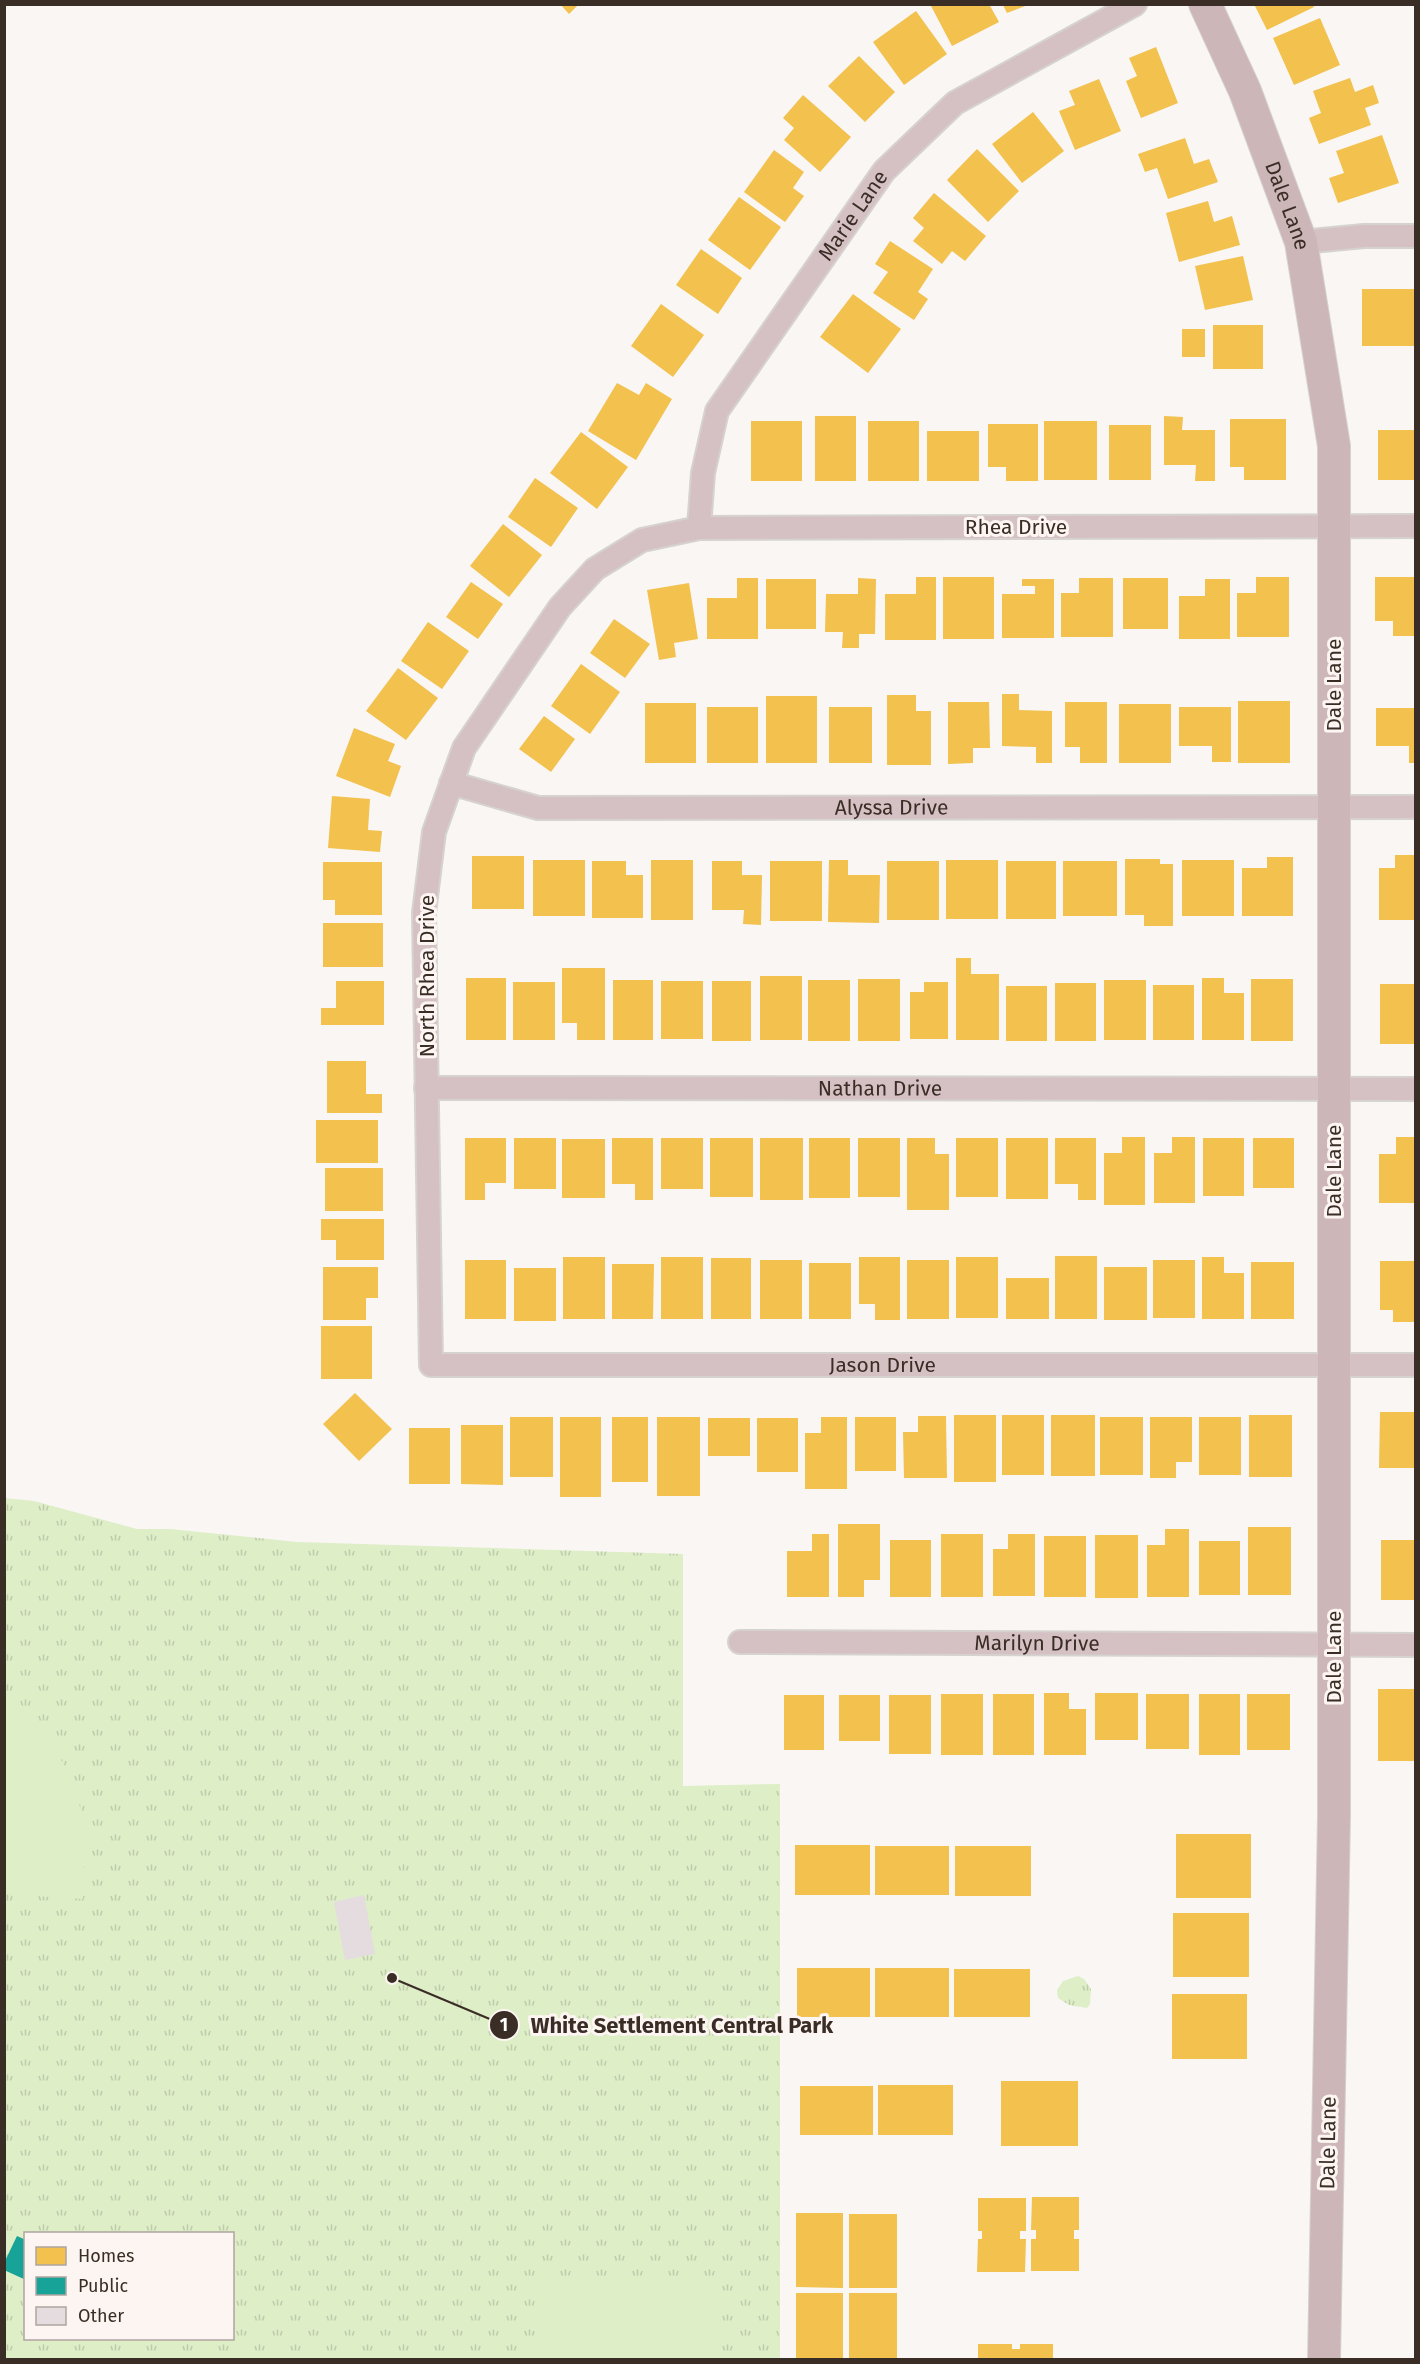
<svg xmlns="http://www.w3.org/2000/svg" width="1420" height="2364" viewBox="0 0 1420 2364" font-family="'Fira Sans',sans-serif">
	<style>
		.grass { fill: url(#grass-tufts); fill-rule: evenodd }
		.garden { fill: #deeec7 }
		.homes { fill: #f2c14e }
		.public { fill: #17a398 }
		.building { fill: #e4dcdf }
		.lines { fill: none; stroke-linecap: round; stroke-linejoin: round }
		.street-casing { stroke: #d6d2d0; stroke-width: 26 }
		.secondary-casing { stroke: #d6d2d0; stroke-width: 34 }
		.street { stroke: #d5c1c3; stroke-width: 22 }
		.secondary { stroke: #cdb6b8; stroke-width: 32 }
		.labels { text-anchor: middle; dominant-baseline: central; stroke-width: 6; stroke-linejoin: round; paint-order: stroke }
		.street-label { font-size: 21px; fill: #3a2d26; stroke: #fcf5f1 }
		.leader { fill: none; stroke: #3a2d26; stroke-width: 2 }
		.callout-dot { fill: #3a2d26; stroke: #fcf5f1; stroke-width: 2 }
		.mark-label { font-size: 18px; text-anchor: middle; font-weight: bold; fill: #fff }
		.callout-label { font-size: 22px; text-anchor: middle; font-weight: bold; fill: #3a2d26; stroke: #fcf5f1; stroke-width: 6; stroke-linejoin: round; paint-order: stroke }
	</style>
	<defs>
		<pattern id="grass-tufts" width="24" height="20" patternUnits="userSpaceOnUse" patternTransform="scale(1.5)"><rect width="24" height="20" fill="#deeec7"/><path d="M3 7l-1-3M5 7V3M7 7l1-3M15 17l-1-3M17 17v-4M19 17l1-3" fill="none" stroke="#bfccab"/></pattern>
	</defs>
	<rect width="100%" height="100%" fill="#f9f6f4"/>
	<path class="grass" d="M4,1498L34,1501L137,1529H170L297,1542L683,1554V1786L780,1784V2359H5ZM26,2234H232V2338H26Z
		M1078,1976L1084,1979L1091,1989L1090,2004L1087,2008L1069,2005L1058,1998L1057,1990L1063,1981Z"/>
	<path class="garden" d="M5,1695L15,1701L64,1764L86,1823L83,1899L5,1894Z
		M542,2280H718V2359H542Z"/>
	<path class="homes" d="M560,4H579L569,14Z
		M930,4H989L999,22L952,46Z
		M1254,4H1313L1314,7L1267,30Z
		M1003,5H1028L1007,13Z
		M916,11L947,54L904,85L873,42Z
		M1320,18L1340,65L1294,85L1273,38Z
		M1156,47L1178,103L1141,118L1126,81L1137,76L1129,58Z
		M859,56L895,92L865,122L828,86Z
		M1350,78L1355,92L1373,85L1379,103L1365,108L1371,125L1319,144L1309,118L1321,113L1313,91Z
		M1099,79L1121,131L1075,150L1059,111L1075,105L1069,91Z
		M803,95L851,137L820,172L784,140L794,128L783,118Z
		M1033,112L1064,151L1022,183L992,144Z
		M1382,135L1399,183L1338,203L1329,178L1344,173L1336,151Z
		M1185,138L1194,164L1209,159L1218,182L1168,199L1157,168L1145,172L1138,154Z
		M977,149L1019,191L988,222L947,180Z
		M774,150L804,172L793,188L804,196L785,222L744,192Z
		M934,193L986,236L965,261L952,251L942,264L913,241L924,228L913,218Z
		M739,197L781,227L750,270L708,240Z
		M1208,201L1214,222L1232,216L1240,245L1179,262L1166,213Z
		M890,241L933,269L918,292L928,299L914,320L873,293L888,272L875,264Z
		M701,249L742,278L718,314L676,285Z
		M1243,256L1253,300L1205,310L1195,266Z
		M1362,289H1414V346H1362Z
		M853,294L901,329L868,373L820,337Z
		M661,304L704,335L673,377L631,346Z
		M1213,325H1263V369H1213Z
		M1182,329H1205V357H1182Z
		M617,383L639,395L646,383L672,399L636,460L588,431Z
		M815,416H856V481H815Z
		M1164,416L1183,417L1182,430H1215V481H1195L1196,465H1164Z
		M1230,419H1286V480H1244V467H1230Z
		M751,421H802V481H751Z
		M868,421H919V481H868Z
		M1044,421H1097V480H1044Z
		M988,424H1038V481H1006V467H988Z
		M1109,425H1151V480H1109Z
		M1378,430H1416V480H1378Z
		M927,431H979V481H927Z
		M581,432L628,467L597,509L550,473Z
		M535,478L578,508L551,547L508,517Z
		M503,524L542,555L509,597L470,566Z
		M916,577H936V640H885V594H916Z
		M943,577H994V639H943Z
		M1256,577H1289V637H1237V593H1256Z
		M1375,577H1416V636H1393V621H1375Z
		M737,578H758V639H707V598H737Z
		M858,578L876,579L875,634H859V648H842L843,632H825L826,594H858Z
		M1079,578H1113V637H1061V593H1079Z
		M1123,578H1168V629H1123Z
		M766,579H816V629H766Z
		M1022,579H1054V638H1002V594H1035V586H1022Z
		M1205,579H1230V639H1179V596H1205Z
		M471,582L503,604L478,639L446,617Z
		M689,583L698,639L674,643L676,657L659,660L647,590Z
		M614,619L650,644L625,678L590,653Z
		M428,622L469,651L442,689L401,661Z
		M581,664L620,692L590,734L551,706Z
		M398,668L438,698L406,740L366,711Z
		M1002,694H1019V710L1052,711V763H1036V747L1002,746Z
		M887,695H916V711H931V765H887Z
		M766,696H817V763H766Z
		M1238,701H1290V763H1238Z
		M948,702H989L990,748H973V763L948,764Z
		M1065,702H1107V763H1080V747H1065Z
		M645,703H696V763H645Z
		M1119,704H1171V763H1119Z
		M707,707H758V763H707Z
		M829,707H872V763H829Z
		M1179,707H1231V762H1212V746H1179Z
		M1376,708H1416V763H1409V746H1376Z
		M544,716L575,739L551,772L519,749Z
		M354,728L395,744L388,761L401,766L390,797L336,776Z
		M332,796L370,799L368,830L382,831L380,852L328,848Z
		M1395,855H1416V920H1379V868H1395Z
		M472,856H524V909H472Z
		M1267,857H1293V916H1242V868H1267Z
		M1125,859H1160V864H1173V926H1144V915H1125Z
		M533,860H585V916H533Z
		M651,860H693V920H651Z
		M829,860H848V875H880L879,923L828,922Z
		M946,860H998V919H946Z
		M1182,860H1234V916H1182Z
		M592,861H626V875H643V918H592Z
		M712,861H742V875H762L761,925L743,924L744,910H712Z
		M770,861H822V921H770Z
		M887,861H939V920H887Z
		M1006,861H1056V919H1006Z
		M1063,861H1117V916H1063Z
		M323,862H382V915H335V900H323Z
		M323,923H383V967H323Z
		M956,958H971V974H999V1040H956Z
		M562,968H605V1040H577V1023H562Z
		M760,976H802V1040H760Z
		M466,978H506V1040H466Z
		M1202,978H1224V993H1244V1040H1202Z
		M858,979H900V1041H858Z
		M1251,979H1293V1041H1251Z
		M613,980H653V1040H613Z
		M808,980H850V1041H808Z
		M1104,980H1146V1040H1104Z
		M336,981H384V1025H321V1008H336Z
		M661,981H703V1039H661Z
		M712,981H751V1041H712Z
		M513,982H555V1040H513Z
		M924,982H948V1039H910V992H924Z
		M1055,983H1096V1041H1055Z
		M1380,984H1416V1044H1380Z
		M1153,985H1194V1040H1153Z
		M1006,986H1047V1041H1006Z
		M327,1061H366V1094H382V1113H327Z
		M316,1120H378V1163H316Z
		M1122,1137H1145V1205H1104V1153H1122Z
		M1172,1137H1195V1203H1154V1153H1172Z
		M1396,1137H1416V1203H1379V1154H1396Z
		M465,1138H506V1183H485V1200H465Z
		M514,1138H556V1189H514Z
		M612,1138H653V1200H635V1184H612Z
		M661,1138H703V1189H661Z
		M710,1138H753V1197H710Z
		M760,1138H803V1200H760Z
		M809,1138H850V1198H809Z
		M858,1138H900V1197H858Z
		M907,1138H935V1154H949V1210H907Z
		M956,1138H998V1197H956Z
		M1006,1138H1048V1199H1006Z
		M1055,1138H1096V1200H1078V1184H1055Z
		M1203,1138H1244V1196H1203Z
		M1253,1138H1294V1188H1253Z
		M562,1139H605V1198H562Z
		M325,1168H383V1211H325Z
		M321,1219H384V1260H336V1240H321Z
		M1055,1256H1097V1319H1055Z
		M563,1257H605V1319H563Z
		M661,1257H703V1319H661Z
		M859,1257H900V1320H875V1304H859Z
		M956,1257H998V1318H956Z
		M1202,1257H1224V1273H1244V1319H1202Z
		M711,1258H751V1319H711Z
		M465,1260H506V1319H465Z
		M760,1260H802V1319H760Z
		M907,1260H949V1319H907Z
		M1153,1260H1195V1318H1153Z
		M1380,1261H1416V1322H1393V1310H1380Z
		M1251,1262H1294V1319H1251Z
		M809,1263H851V1319H809Z
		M612,1264H654L653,1319H612Z
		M323,1267H378V1298H366V1320H323Z
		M1104,1267H1147V1320H1104Z
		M514,1268H556V1321H514Z
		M1006,1278H1049V1319H1006Z
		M321,1326H372V1379H321Z
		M355,1393L392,1429L359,1461L323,1424Z
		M1380,1412H1416V1468H1379Z
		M954,1415H996V1482H954Z
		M1002,1415H1044V1475H1002Z
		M1051,1415H1095V1476H1051Z
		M1249,1415H1292V1477H1249Z
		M918,1416H946L947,1478H904L903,1432H918Z
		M510,1417H553V1477H510Z
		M560,1417H601V1497H560Z
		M612,1417H648V1482H612Z
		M657,1417H700V1496H657Z
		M821,1417H847V1489H805V1433H821Z
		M855,1417H896V1471H855Z
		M1100,1417H1143V1475H1100Z
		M1150,1417H1192V1462H1176V1478H1150Z
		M1199,1417H1241V1475H1199Z
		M708,1418H750V1456H708Z
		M757,1418H798V1472H757Z
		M461,1425H503V1485L461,1484Z
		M409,1428H450V1484H409Z
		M838,1524H880V1580H864V1597H838Z
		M1248,1527H1291V1595H1248Z
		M1165,1529H1189V1597H1147V1545H1165Z
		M812,1534H829V1597H787V1551H812Z
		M941,1534H983V1597H941Z
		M1008,1534H1035V1596H993V1549H1008Z
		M1095,1535H1138V1598H1095Z
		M1044,1536H1086V1597H1044Z
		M890,1540H931V1597H890Z
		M1381,1540H1416V1600H1381Z
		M1199,1541H1240V1595H1199Z
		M1378,1689H1416V1761H1378Z
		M1044,1693H1069V1709H1086V1755H1044Z
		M1095,1693H1138V1740H1095Z
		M941,1694H983V1755H941Z
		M993,1694H1034V1755H993Z
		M1146,1694H1189V1749H1146Z
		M1199,1694H1240V1755H1199Z
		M1247,1694H1290V1750H1247Z
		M784,1695H824V1750H784Z
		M839,1695H880V1741H839Z
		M889,1695H931V1754H889Z
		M1176,1834H1251V1898H1176Z
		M795,1845H870V1895H795Z
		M875,1846H949V1895H875Z
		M955,1846H1031V1896H955Z
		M1173,1913H1249V1977H1173Z
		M797,1968H870V2017H797Z
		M875,1968H949V2017H875Z
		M954,1969H1030V2017H954Z
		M1172,1994H1247V2059H1172Z
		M1001,2081H1078V2146H1001Z
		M878,2085H953V2135H878Z
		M800,2086H873V2135H800Z
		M1032,2197H1079V2230H1074V2239H1079V2271H1031V2239H1036V2230H1031Z
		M978,2198H1026V2231H1020V2239H1026L1025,2272H977L978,2239H982V2231H978Z
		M796,2213H843V2288L796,2287Z
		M849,2214H897V2288H849Z
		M796,2293H843V2360H796Z
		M849,2293H897V2360H849Z
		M978,2344H1012V2349H1020V2344H1053V2360H978Z"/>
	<path class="public" d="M17,2236L26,2240V2280L4,2270V2263Z"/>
	<path class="building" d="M364,1895L375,1954L345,1960L334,1902Z"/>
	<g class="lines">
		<defs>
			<g id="street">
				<path d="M1301,242L1364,236H1416"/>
				<path id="s1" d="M1416,526L699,528L642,540L595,569L560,607L464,748L434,832L424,913L431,1365H1416"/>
				<path id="s2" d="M699,528L703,473L717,411L884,171L955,103L1135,4"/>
				<path id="s3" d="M451,783L538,808L1416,807"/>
				<path id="s4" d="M426,1088L1416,1089"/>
				<path id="s5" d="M740,1642L1416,1645"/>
			</g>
			<g id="secondary">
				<path id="s6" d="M1205,4L1245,91L1301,242L1334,446V1815L1324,2360"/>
			</g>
		</defs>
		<use href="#street" class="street-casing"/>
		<use href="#secondary" class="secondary-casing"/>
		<use href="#street" class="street"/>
		<use href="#secondary" class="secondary"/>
	</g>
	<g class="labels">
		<g class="street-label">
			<text stroke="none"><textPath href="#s6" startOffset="218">Dale Lane</textPath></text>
			<text stroke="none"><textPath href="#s2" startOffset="357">Marie Lane</textPath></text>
			<text x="1016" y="527">Rhea Drive</text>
			<text transform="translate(1334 685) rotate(-90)">Dale Lane</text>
			<text stroke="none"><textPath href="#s3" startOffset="444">Alyssa Drive</textPath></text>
			<text transform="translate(427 976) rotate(-90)">North Rhea Drive</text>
			<text stroke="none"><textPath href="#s4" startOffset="454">Nathan Drive</textPath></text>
			<text transform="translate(1334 1171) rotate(-90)">Dale Lane</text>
			<text stroke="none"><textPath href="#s1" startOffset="2127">Jason Drive</textPath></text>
			<text stroke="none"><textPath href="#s5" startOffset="297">Marilyn Drive</textPath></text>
			<text transform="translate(1334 1657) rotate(-90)">Dale Lane</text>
			<text transform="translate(1328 2143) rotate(-89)">Dale Lane</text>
		</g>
	</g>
	<path class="leader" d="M392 1978L504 2025"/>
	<g class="callout-dot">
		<circle cx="392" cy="1978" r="6"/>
		<circle cx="504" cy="2025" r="15"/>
	</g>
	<g class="mark-label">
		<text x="504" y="2031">1</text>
	</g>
	<g class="callout-label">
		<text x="682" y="2033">White Settlement Central Park</text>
	</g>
	<rect width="1420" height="2364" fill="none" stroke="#3a2d26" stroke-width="12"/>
	<rect x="24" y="2232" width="210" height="108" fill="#fcf5f1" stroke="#aea5a0" stroke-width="1.5"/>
	<rect x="36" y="2247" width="30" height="18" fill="#f2c14e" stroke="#aea5a0" stroke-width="1.5"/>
	<text x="78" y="2262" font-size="18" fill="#3a2d26">Homes</text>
	<rect x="36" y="2277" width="30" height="18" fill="#17a398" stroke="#aea5a0" stroke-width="1.5"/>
	<text x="78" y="2292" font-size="18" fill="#3a2d26">Public</text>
	<rect x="36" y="2307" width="30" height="18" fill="#e4dcdf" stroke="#aea5a0" stroke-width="1.5"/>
	<text x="78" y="2322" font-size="18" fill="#3a2d26">Other</text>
</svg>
